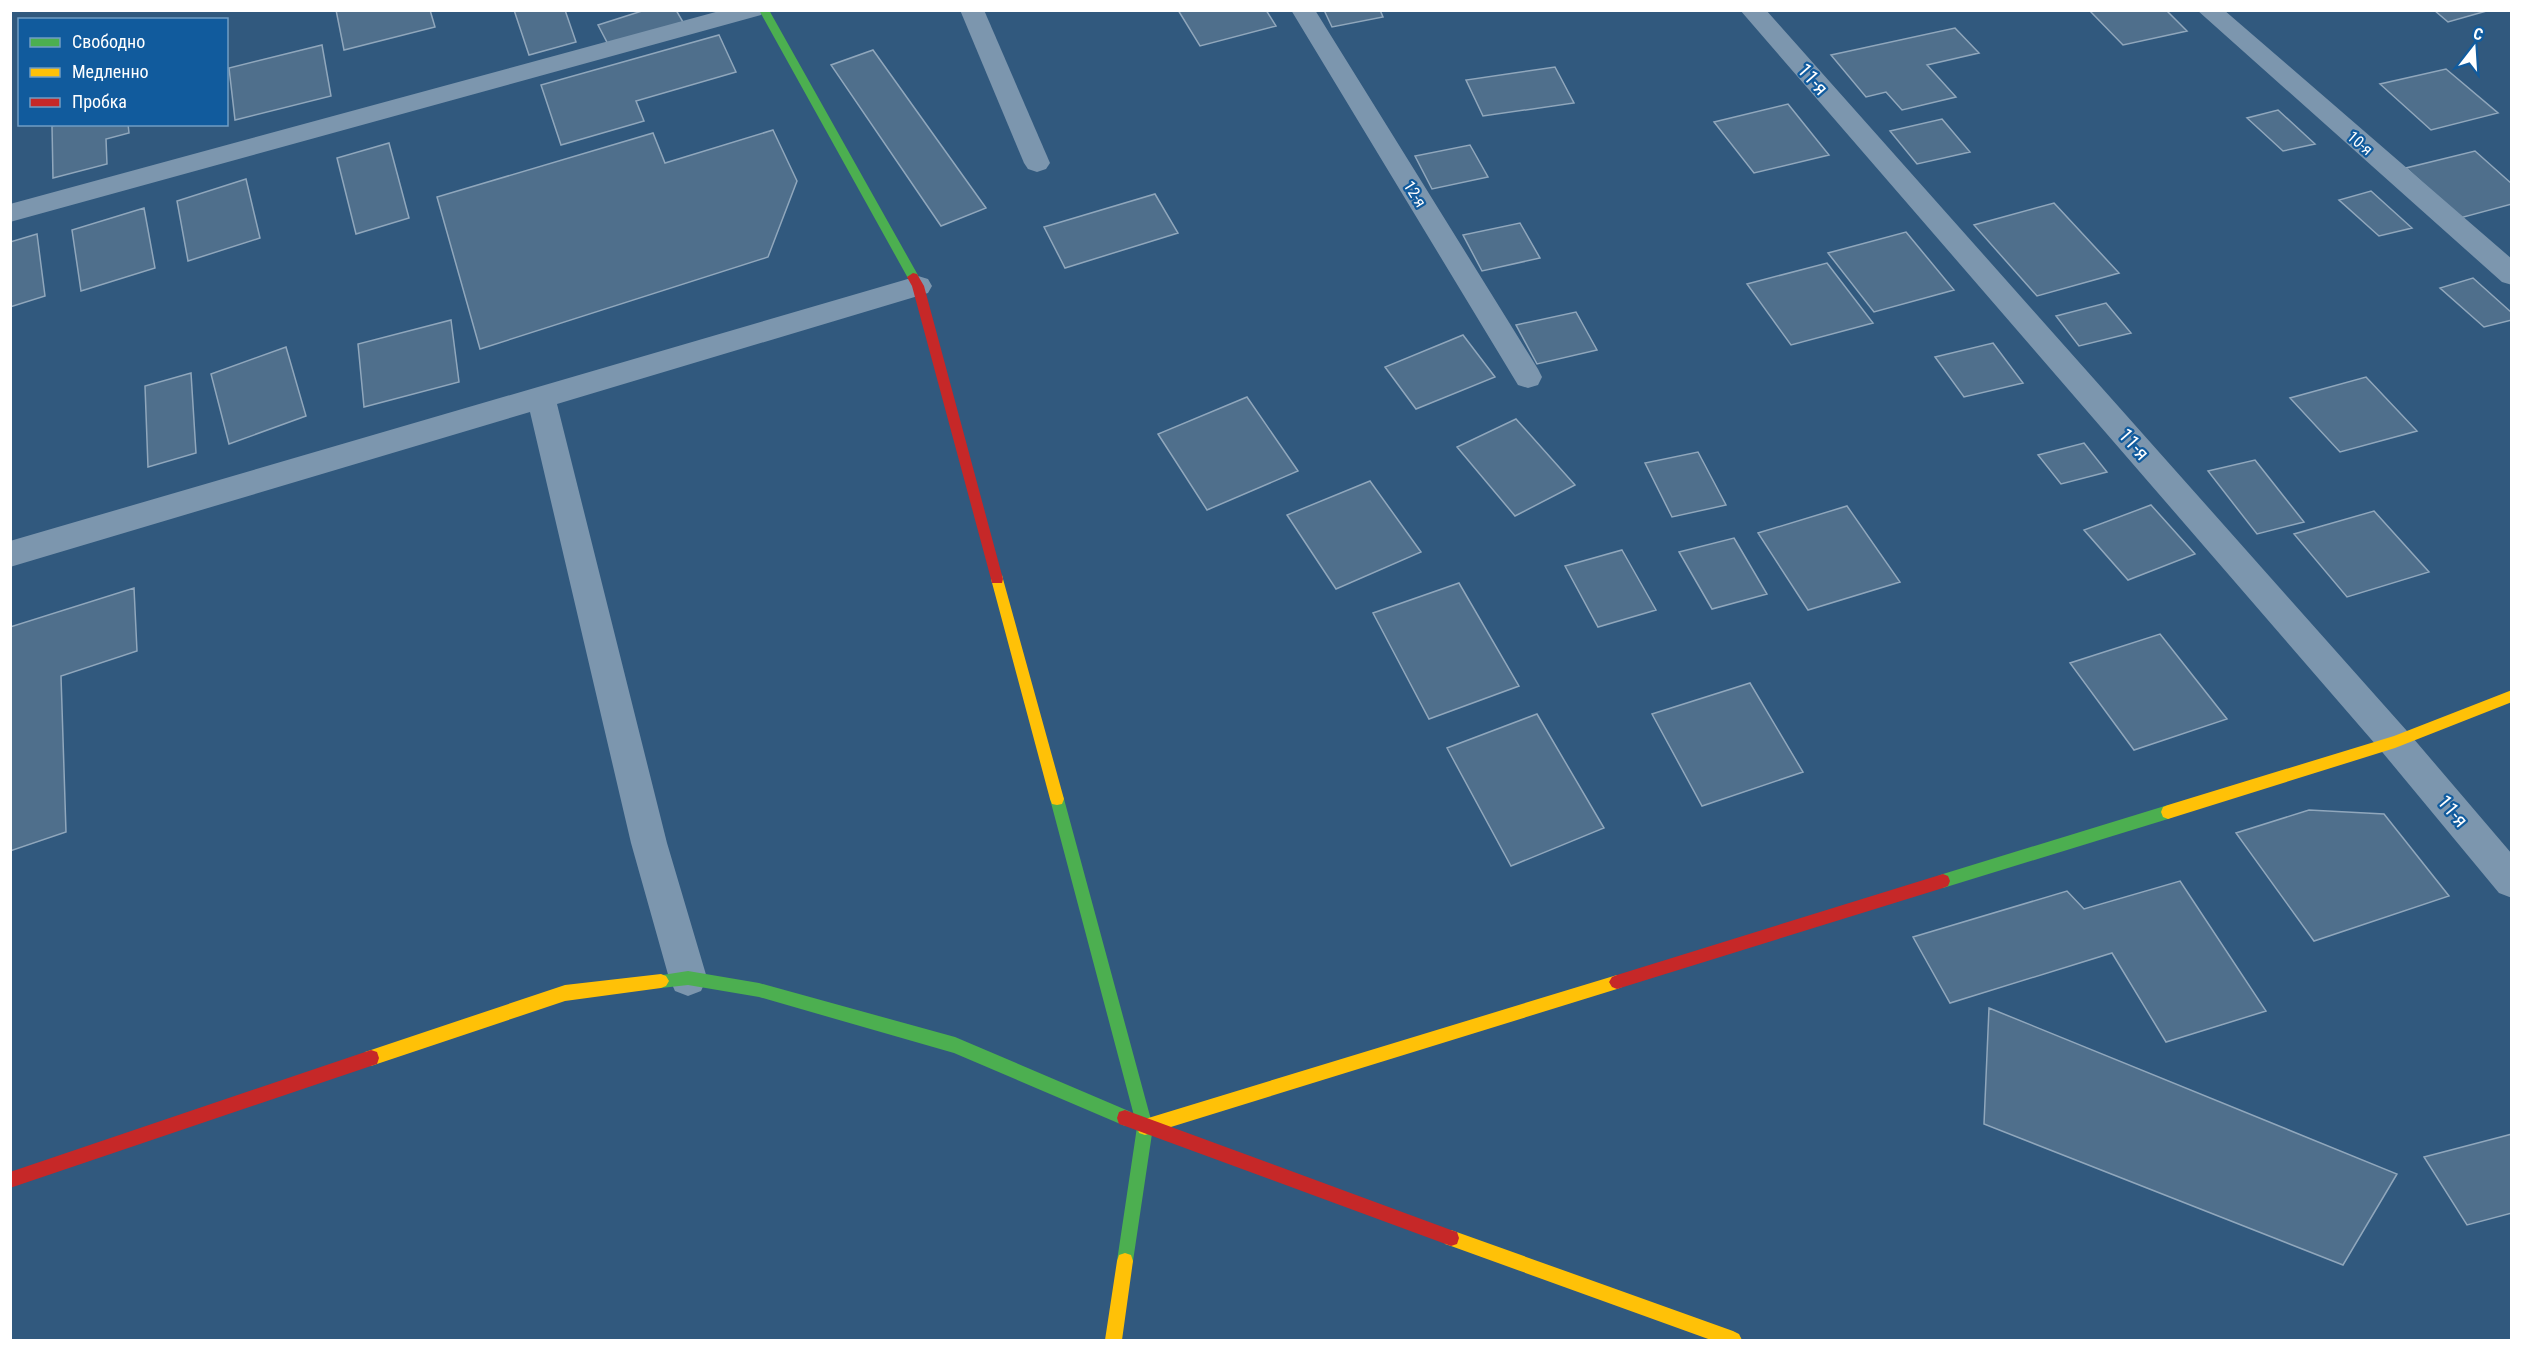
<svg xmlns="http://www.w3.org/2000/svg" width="2522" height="1351" viewBox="0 0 2522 1351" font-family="'Roboto Condensed',sans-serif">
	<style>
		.building { fill: #4f6f8c; stroke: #90a7bc; stroke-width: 1.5 }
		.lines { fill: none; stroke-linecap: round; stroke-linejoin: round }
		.lane { fill: #7c96ae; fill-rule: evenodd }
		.street { fill: #7c96ae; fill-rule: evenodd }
		.fast { fill: #4caf50; fill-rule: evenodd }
		.slow { fill: #ffc107; fill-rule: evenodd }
		.jam { fill: #c62828; fill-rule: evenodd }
		.labels { text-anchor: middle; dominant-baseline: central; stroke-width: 4.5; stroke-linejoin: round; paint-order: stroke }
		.far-street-label { font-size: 16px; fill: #fff; stroke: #115b9d }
		.street-label { font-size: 20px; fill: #fff; stroke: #115b9d }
	</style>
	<rect width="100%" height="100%" fill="#31597e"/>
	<path class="building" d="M336,10H430L435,27L344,50Z
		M514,10H565L576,42L529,55Z
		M645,10H676L683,22L609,46L598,25Z
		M1178,10H1266L1276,26L1200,46Z
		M1324,10H1380L1383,17L1332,27Z
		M2089,10H2166L2187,31L2123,45Z
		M2434,10H2490L2448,22Z
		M1955,28L1979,53L1927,65L1956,97L1902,110L1886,92L1866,97L1831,55Z
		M719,35L736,72L636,101L644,121L561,145L541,85Z
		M322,45L331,96L235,120L229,68Z
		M873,50L986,208L941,226L831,65Z
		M1555,67L1574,103L1483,116L1466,80Z
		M2446,69L2498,113L2431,130L2380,84Z
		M1788,104L1829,155L1754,173L1714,122Z
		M2278,110L2315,144L2283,151L2247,118Z
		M1942,119L1970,152L1917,164L1890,131Z
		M60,124H128L129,133L106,139L107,164L53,178L52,126Z
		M773,130L797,181L768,257L480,349L437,197L653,133L665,163Z
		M389,143L409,218L356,234L337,158Z
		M1470,145L1488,177L1432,189L1415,156Z
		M2475,151L2512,184V204L2460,218L2406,168Z
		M246,179L260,238L188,261L177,201Z
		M2371,191L2412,228L2379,236L2339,200Z
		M1155,194L1178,233L1065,268L1044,227Z
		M2054,203L2119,273L2037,296L1974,225Z
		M144,208L155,268L81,291L72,230Z
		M1520,223L1540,258L1482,271L1463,235Z
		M1906,232L1954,290L1874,312L1828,253Z
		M37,234L45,296L10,307V242Z
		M1827,263L1873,323L1791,345L1747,284Z
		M2473,278L2512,313V320L2484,327L2440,288Z
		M2106,303L2131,333L2079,346L2056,316Z
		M1576,312L1597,350L1537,364L1516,325Z
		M451,320L459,382L364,407L358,344Z
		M1463,335L1495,377L1416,409L1385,367Z
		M1993,343L2023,383L1964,397L1935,357Z
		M286,347L306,416L229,444L211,374Z
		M191,373L196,453L148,467L145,386Z
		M2366,377L2417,431L2340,452L2290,398Z
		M1247,397L1298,471L1207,510L1158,434Z
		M1516,419L1575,485L1515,516L1457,447Z
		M2084,443L2107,472L2061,484L2038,455Z
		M1698,452L1726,505L1672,517L1645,463Z
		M2255,460L2304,522L2257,534L2208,471Z
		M1370,481L1421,552L1336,589L1287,515Z
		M2151,505L2195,554L2128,580L2084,530Z
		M1847,506L1900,582L1808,610L1758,533Z
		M2374,511L2429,572L2347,597L2294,534Z
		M1734,538L1767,594L1712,609L1679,552Z
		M1622,550L1656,610L1598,627L1565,566Z
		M1459,583L1519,686L1429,719L1373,613Z
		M134,588L137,651L61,676L66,832L10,851V627Z
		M2160,634L2227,719L2134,750L2070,663Z
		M1750,683L1803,772L1702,806L1652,714Z
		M1537,714L1604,828L1511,866L1447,748Z
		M2309,810L2384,814L2449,896L2314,941L2236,833Z
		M2180,881L2266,1011L2166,1042L2112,953L1950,1003L1913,937L2067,891L2084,909Z
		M1989,1008L2397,1174L2343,1265L1984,1124Z
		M2512,1134V1213L2467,1225L2424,1157Z"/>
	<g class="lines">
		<path class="lane" d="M960,10H984L1050,163L1046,169L1037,172L1028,169L1024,163Z"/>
		<path class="street" d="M723,10H765L761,15L10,222V204Z
			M1291,10H1315L1538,369L1542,377L1538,385L1528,388L1518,385Z
			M1740,10H1766L2407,731L2512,854V898L2499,893L2383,753Z
			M2197,10H2224L2512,259V285L2502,282Z
			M918,276L928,279L932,286L928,293L557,404L667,843L707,978L701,991L688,996L675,991L669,978L631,843L530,412L10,567V541Z"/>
		<path class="fast" d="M759,10H769L919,277L917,280H909Z
			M1057,793L1062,794L1064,799L1153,1127L1133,1261L1131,1267L1125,1269L1119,1267L1117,1261L1137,1127L1050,799L1052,794Z
			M2168,805L2173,807L2175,812L2173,817L2168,819L1943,888L1938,886L1936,881L1938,876L1943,874Z
			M688,971L759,983L955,1037L1131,1112L1133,1118L1131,1124L1125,1126L954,1053L759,997L688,985L661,988L656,986L653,981L656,976Z"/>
		<path class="slow" d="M997,574L1002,575L1003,579L1064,799L1062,804L1057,805L1052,804L1050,799L991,579L992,575Z
			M2512,690V702L2395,748L2168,819L2163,817L2161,812L2163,807L2168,805L2394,736Z
			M661,974L666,976L669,981L666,986L661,988L565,1001L371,1066L365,1064L363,1058L365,1052L371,1050L565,985Z
			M1617,975L1622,977L1625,982L1622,987L1617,989L1145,1135L1139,1133L1137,1127L1139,1121L1145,1119Z
			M1451,1230L1733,1331L1739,1334L1742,1340H1711L1451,1246L1445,1244L1443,1238L1445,1232Z
			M1125,1253L1131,1255L1133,1261L1122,1340H1105L1117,1261L1119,1255Z"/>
		<path class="jam" d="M913,273L917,274L924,286L1003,579L1002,583H992L991,579L912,286L907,277Z
			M1943,874L1948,876L1950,881L1948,886L1943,888L1617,989L1612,987L1609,982L1612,977L1617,975Z
			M371,1050L377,1052L379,1058L377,1064L371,1066L10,1188V1172Z
			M1125,1110L1451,1230L1457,1232L1459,1238L1457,1244L1451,1246L1125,1126L1119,1124L1117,1118L1119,1112Z"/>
	</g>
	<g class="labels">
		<g class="far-street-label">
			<text transform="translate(2360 143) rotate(41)">10-я</text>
			<text transform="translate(1415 194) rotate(58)">12-я</text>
		</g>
		<g class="street-label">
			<text transform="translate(1813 79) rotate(49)">11-я</text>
			<text transform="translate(2134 444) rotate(49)">11-я</text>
			<text transform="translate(2453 811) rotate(50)">11-я</text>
		</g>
	</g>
	<rect width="2522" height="1351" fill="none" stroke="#ffffff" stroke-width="24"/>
	<rect x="18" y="18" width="210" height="108" fill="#115b9d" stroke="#709dc4" stroke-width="1.5"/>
	<rect x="30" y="38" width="30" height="9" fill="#4caf50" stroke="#709dc4" stroke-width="1.5"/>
	<text x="72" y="48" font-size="18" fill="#ffffff">Свободно</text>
	<rect x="30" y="68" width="30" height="9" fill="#ffc107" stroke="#709dc4" stroke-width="1.5"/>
	<text x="72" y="78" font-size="18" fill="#ffffff">Медленно</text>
	<rect x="30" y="98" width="30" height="9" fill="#c62828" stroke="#709dc4" stroke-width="1.5"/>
	<text x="72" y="108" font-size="18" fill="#ffffff">Пробка</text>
	<g transform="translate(2474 48) rotate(17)" stroke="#115b9d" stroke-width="4.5" paint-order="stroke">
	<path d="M0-4.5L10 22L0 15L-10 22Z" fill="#ffffff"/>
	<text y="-9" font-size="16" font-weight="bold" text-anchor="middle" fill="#ffffff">С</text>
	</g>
</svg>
